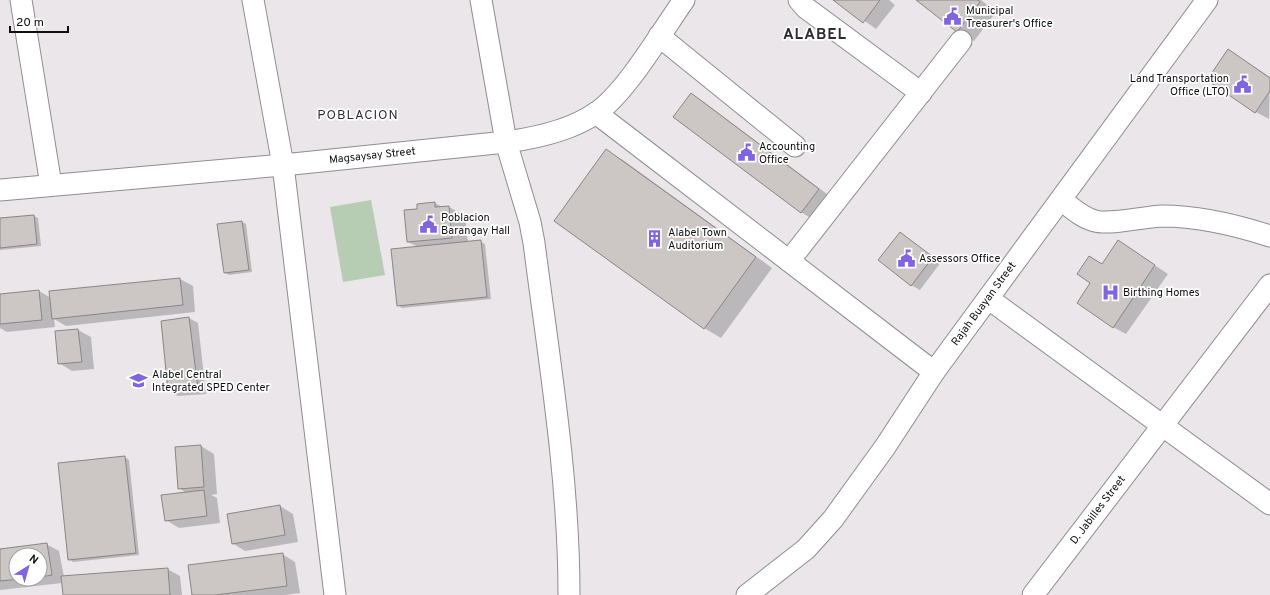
<svg xmlns="http://www.w3.org/2000/svg" width="1270" height="595" viewBox="0 0 1270 595" font-family="Overpass,sans-serif">
	<style>
		.green { fill: #b7cdb3 }
		.shadow { fill: #0003; fill-rule: evenodd }
		.building { fill: #ccc6c4; stroke: #8b8584 }
		.lines { fill: none; stroke-linecap: round; stroke-linejoin: round }
		.minor-casing { stroke: #908c8f; stroke-width: 23 }
		.minor { stroke: #fff; stroke-width: 21 }
		.labels { text-anchor: middle; dominant-baseline: central; stroke-width: 3.5; stroke-linejoin: round; paint-order: stroke }
		.poi-label { font-size: 11px; fill: #100f10; stroke: #fff; text-anchor: start }
		.street-label { font-size: 11px; fill: #100f10; stroke: #fff }
		.quarter-label { font-size: 13px; letter-spacing: 1px; fill: #2e2b2d; stroke: #fff }
		.district-label { font-size: 15px; font-weight: bold; letter-spacing: 1px; fill: #2e2b2d; stroke: #fff }
	</style>
	<rect width="100%" height="100%" fill="#eae6ea"/>
	<path class="green" d="M371,200L385,275L343,282L330,207Z"/>
	<path class="shadow" d="M835,0H889L895,5L876,29Z
		M917,0H981L996,12L974,41L958,31Z
		M1228,50L1270,77L1269,119L1256,112Z
		M691,94L704,102L831,197L814,220L801,212Z
		M606,151L623,160L772,268L721,338L704,328Z
		M435,203L442,207H449L465,216L468,243L481,242L485,244L491,299L402,308L398,305L418,247L408,242L418,210Z
		M34,216L38,218L41,246L0,250V219Z
		M242,222L246,224L252,272L229,275L225,273Z
		M900,233L941,262L920,290L911,285Z
		M1118,241L1168,274L1126,334L1113,327L1102,265Z
		M180,279L193,286L195,312L66,326L54,319L55,327L7,332L0,328V295L39,291L51,298Z
		M189,318L198,323L206,394L178,396L169,391L162,322Z
		M78,330L91,337L94,369L72,371L59,363L56,332Z
		M201,446L214,454L217,494L211,495L217,498L220,523L179,528L166,520L186,493L179,488Z
		M125,457L129,460L139,555L73,562L69,559Z
		M280,506L293,514L298,542L245,551L232,543Z
		M46,544L59,551L64,577L167,569L180,576L182,595H64L62,583L0,590V550ZM16,555H40V579H16Z
		M282,554L295,562L300,593L285,595H193Z"/>
	<path class="building" d="M833,0H880L863,23Z
		M916,0H978L980,2L957,32Z
		M1228,49L1270,78V91L1255,113L1207,80Z
		M691,93L819,189L801,213L673,117Z
		M606,149L756,257L704,329L554,221Z
		M435,202V207L449,206L452,238L407,242L404,210L417,209V204Z
		M34,215L37,244L0,248V218Z
		M242,221L249,270L224,273L217,224Z
		M900,232L933,257L911,286L878,260Z
		M481,240L487,297L397,306L391,249Z
		M1118,240L1155,265L1113,328L1077,303L1090,283L1077,274L1089,256L1102,264Z
		M180,278L183,305L52,319L49,291Z
		M39,290L42,320L0,324V294Z
		M189,317L198,389L168,391L161,321Z
		M78,329L82,362L58,364L55,331Z
		M201,445L204,487L178,489L175,447Z
		M125,456L136,553L68,560L58,463Z
		M204,490L207,516L165,521L161,495Z
		M280,505L285,535L232,544L227,514Z
		M47,543L52,575L40,577V555H16V579H21L0,581V549Z
		M283,553L287,586L215,595H192L188,565Z
		M168,568L170,595H63L61,576Z"/>
	<g class="lines">
		<defs>
			<g id="minor">
				<path d="M21,0L51,185"/>
				<path d="M253,0L283,165L335,595"/>
				<path d="M481,0L506,142L530,222L534,243C549,360 569,477 569,595"/>
				<path d="M799,0L806,8L921,93"/>
				<path d="M659,36L795,146"/>
				<path d="M596,113L934,372"/>
				<path id="s1" d="M0,190L283,165L506,142C536,138 570,131 596,113C626,93 662,31 684,0"/>
				<path d="M1061,200C1071,207 1082,218 1095,221C1109,225 1144,217 1162,216C1198,216 1236,225 1270,236"/>
				<path d="M789,261L961,41"/>
				<path d="M989,299L1270,504"/>
				<path id="s2" d="M747,595L806,549L833,519L885,447L934,372L1207,0"/>
				<path id="s3" d="M1033,595L1270,285"/>
			</g>
		</defs>
		<use href="#minor" class="minor-casing"/>
		<use href="#minor" class="minor"/>
	</g>
	<defs>
		<symbol id="civic-bare" viewBox="-9 -9 18 18"><path d="M-.6-6.5H3V-4.5H.6V-3L4-1V1h2V6H-6V1h2V-1L-.6-3ZM-1.2 2.5V6h2.4V2.5Z" fill="#8064e0" stroke="#fff" stroke-width="2.5" paint-order="stroke"/></symbol>
		<symbol id="building-bare" viewBox="-9 -9 18 18"><path d="M-4-6H4V6H1V3H-1V6H-4ZM-2.5-4.3h1.7v1.8h-1.7ZM.8-4.3h1.7v1.8H.8ZM-2.5-1h1.7V.8h-1.7ZM.8-1h1.7V.8H.8Z" fill="#8064e0" stroke="#fff" stroke-width="2.5" paint-order="stroke"/></symbol>
		<symbol id="hospital-bare" viewBox="-9 -9 18 18"><path d="M-5-5h3v3.5h4V-5h3V5h-3V1.5h-4V5h-3Z" fill="#8064e0" stroke="#fff" stroke-width="2.5" paint-order="stroke"/></symbol>
		<symbol id="school-bare" viewBox="-9 -9 18 18"><path d="M0-5L7-2L0 1L-7-2ZM-4 1L0 2.5L4 1V4Q0 6-4 4Z" fill="#8064e0" stroke="#fff" stroke-width="2.5" paint-order="stroke"/></symbol>
	</defs>
	<g fill-rule="evenodd">
		<use href="#civic-bare" x="940" y="4" width="25" height="25"/>
		<use href="#civic-bare" x="1230" y="72" width="25" height="25"/>
		<use href="#civic-bare" x="734" y="140" width="25" height="25"/>
		<use href="#civic-bare" x="416" y="212" width="25" height="25"/>
		<use href="#building-bare" x="642" y="226" width="25" height="25"/>
		<use href="#civic-bare" x="894" y="246" width="25" height="25"/>
		<use href="#hospital-bare" x="1098" y="280" width="25" height="25"/>
		<use href="#school-bare" x="126" y="368" width="25" height="25"/>
	</g>
	<g class="labels">
		<g class="poi-label">
			<text x="966" y="11">Municipal<tspan x="966" dy="13">Treasurer's Office</tspan></text>
			<text x="1229" y="79" text-anchor="end">Land Transportation<tspan x="1229" dy="13">Office (LTO)</tspan></text>
			<text x="759" y="147">Accounting<tspan x="759" dy="13">Office</tspan></text>
			<text x="441" y="218">Poblacion<tspan x="441" dy="13">Barangay Hall</tspan></text>
			<text x="668" y="233">Alabel Town<tspan x="668" dy="13">Auditorium</tspan></text>
			<text x="919" y="259">Assessors Office</text>
			<text x="1123" y="293">Birthing Homes</text>
			<text x="152" y="375">Alabel Central<tspan x="152" dy="13">Integrated SPED Center</tspan></text>
		</g>
		<g class="street-label">
			<text stroke="none"><textPath href="#s1" startOffset="374">Magsaysay Street</textPath></text>
			<text stroke="none"><textPath href="#s2" startOffset="378">Rajah Buayan Street</textPath></text>
			<text stroke="none"><textPath href="#s3" startOffset="107">D. Jabilles Street</textPath></text>
		</g>
		<g class="quarter-label">
			<text x="358" y="116">POBLACION</text>
		</g>
		<g class="district-label">
			<text x="815" y="35">ALABEL</text>
		</g>
	</g>
	<g transform="translate(28 567) rotate(37)"><circle r="19" fill="#ffffff" stroke="#9f9f9f"/>
	<path d="M0-3L7 15L0 10L-7 15Z" fill="#8064e0"/>
	<text y="-6" font-size="11" font-weight="bold" text-anchor="middle" fill="#100f10">N</text>
	</g>
	<path d="M10 26v6h58v-6" fill="none" stroke="#100f10" stroke-width="2"/>
	<text x="16" y="26" font-size="12" fill="#100f10" stroke="#ffffff" stroke-width="3" paint-order="stroke">20 m</text>
</svg>
